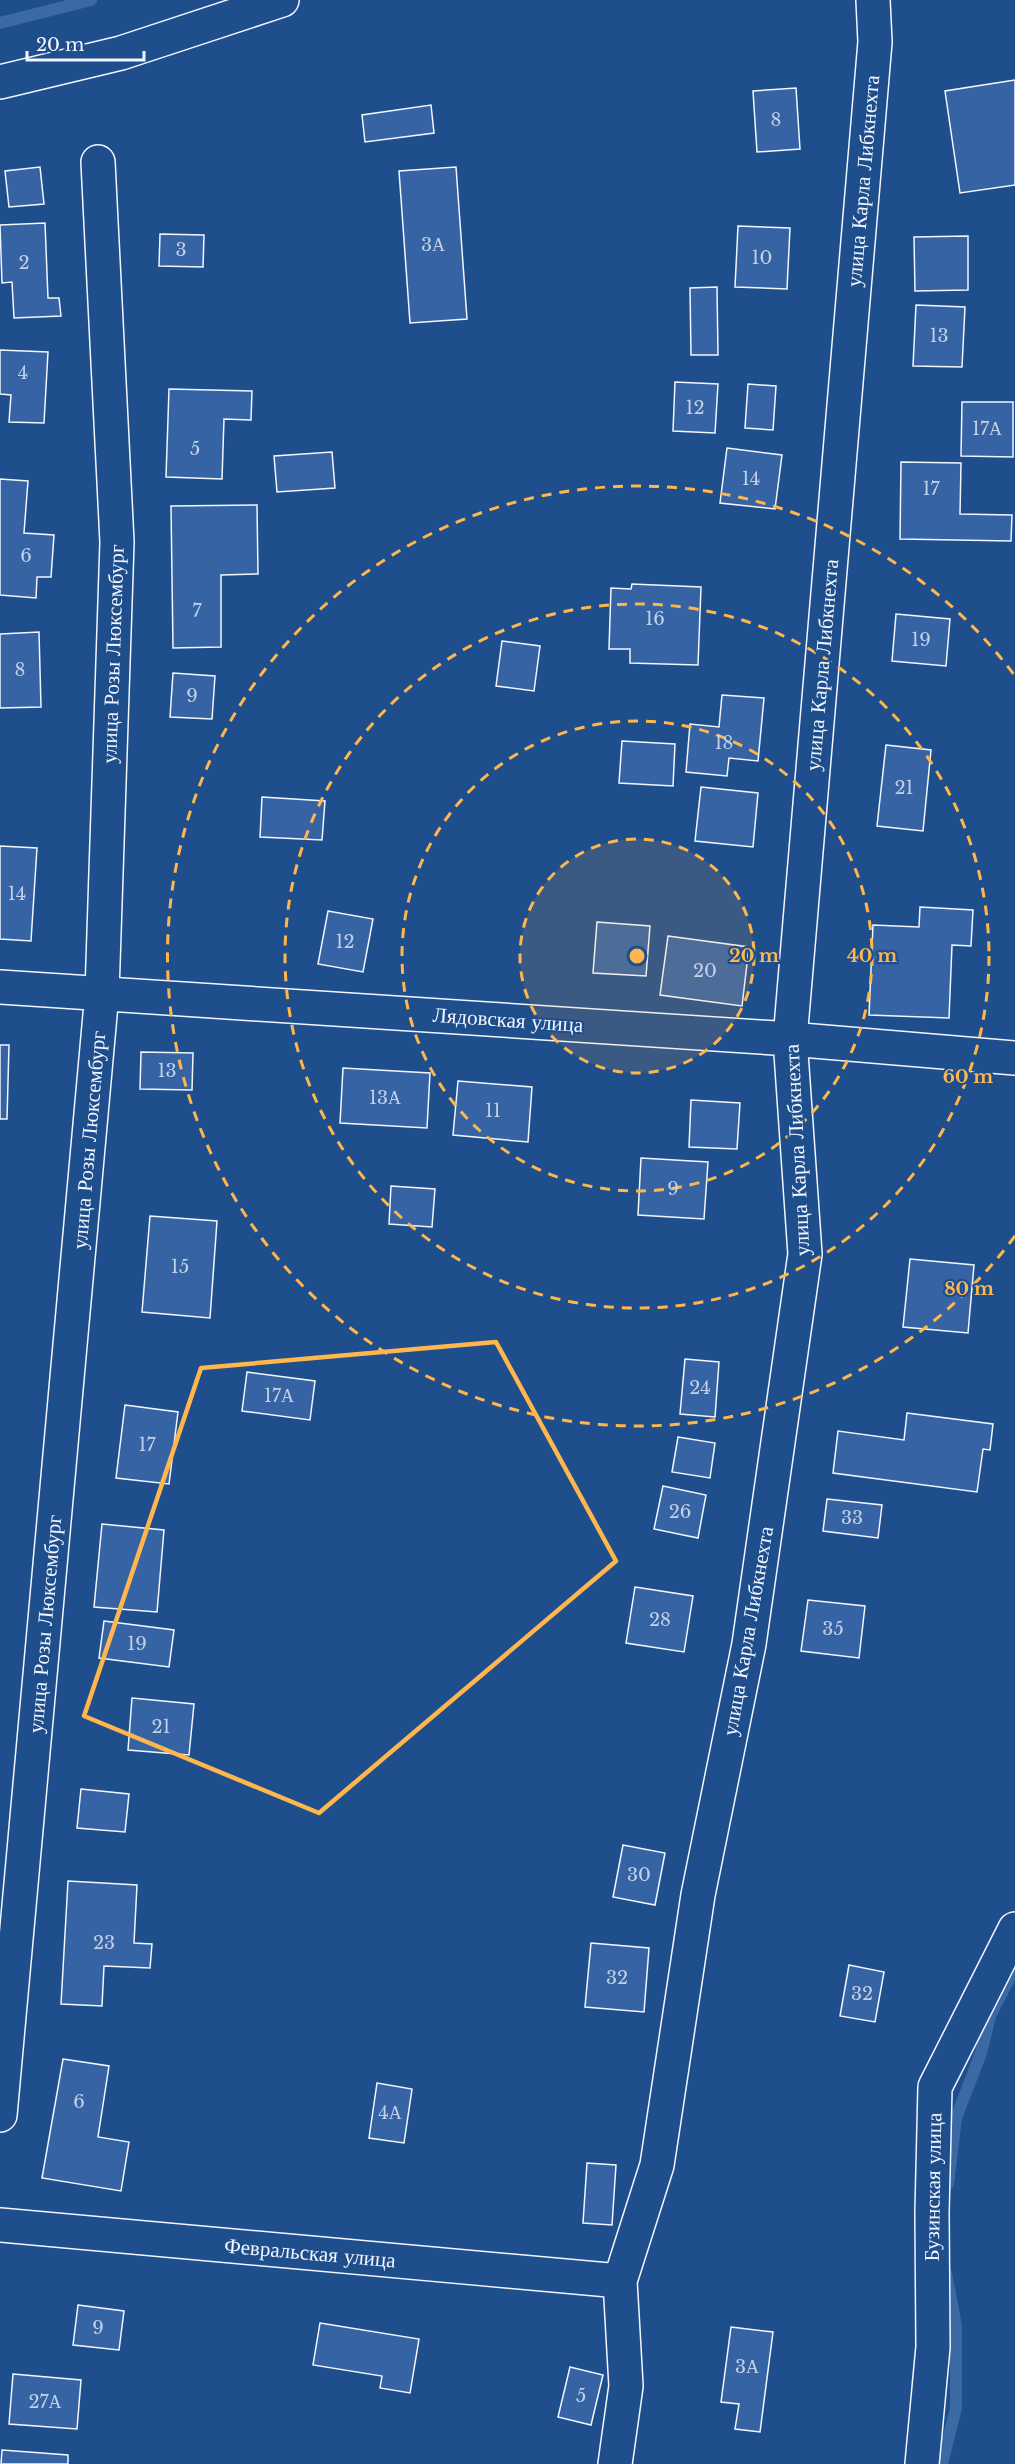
<svg xmlns="http://www.w3.org/2000/svg" width="1015" height="2464" viewBox="0 0 1015 2464" font-family="'Libre Baskerville',serif">
	<style>
		.lines { fill: none; stroke-linecap: round; stroke-linejoin: round }
		.stream { stroke: #3b69a3; stroke-width: 12 }
		.building { fill: #3563a3; stroke: #f2f6ff; stroke-width: 1.5 }
		.minor-casing { stroke: #f2f6ff; stroke-width: 36 }
		.minor { stroke: #1f4e8c; stroke-width: 33 }
		.marked { fill: none; stroke: #ffb74d; stroke-width: 4.5; stroke-linejoin: round }
		.ring { fill: none; stroke: #ffb74d; stroke-width: 3; stroke-dasharray: 10 8 }
		.labels { text-anchor: middle; dominant-baseline: central; stroke-width: 4.5; stroke-linejoin: round; paint-order: stroke }
		.number-label { font-size: 18px; fill: #c3d1e8 }
		.street-label { font-size: 21px; fill: #f2f6ff; stroke: #1f4e8c }
		.centre { fill: #ffb74d; stroke: #1f4e8c; stroke-width: 3 }
		.ring-label { font-size: 18px; text-anchor: middle; font-weight: bold; fill: #ffb74d; stroke: #1f4e8c; stroke-width: 4.5; stroke-linejoin: round; paint-order: stroke }
	</style>
	<rect width="100%" height="100%" fill="#1f4e8c"/>
	<g class="lines">
		<path class="stream" d="M0,23L91,0
			M948,2184L956,2118L981,2053L990,2016L1015,1967
			M942,2464L956,2408V2326L946,2273"/>
	</g>
	<path class="building" d="M1015,80V185L960,193L945,91Z
		M796,88L800,149L757,152L753,91Z
		M431,105L434,133L365,142L362,115Z
		M40,167L44,204L9,207L5,171Z
		M456,167L467,319L410,323L399,171Z
		M45,223L48,298H59L61,316L14,318L12,282L2,283L0,225Z
		M738,226L790,228L787,289L735,287Z
		M160,234L204,235L203,267L159,266Z
		M968,236V290L915,291L914,237Z
		M717,287L718,355H691L690,288Z
		M916,305L965,307L962,367L913,366Z
		M0,350L48,352L44,423L9,422L11,395L0,394Z
		M675,382L718,384L715,433L673,431Z
		M748,384L776,386L773,430L745,428Z
		M169,389L252,391L251,420L224,419L222,479L166,477Z
		M962,402H1013V457L961,456Z
		M727,448L782,455L775,509L720,503Z
		M332,452L335,488L277,492L274,456Z
		M901,462L961,463L960,514L1012,515L1011,541L900,539Z
		M0,479L28,481L24,533L54,535L51,577H37L36,598L0,595Z
		M257,505L258,574L221,575V647L173,648L171,506Z
		M632,584L701,587L698,665L630,663V649H609L611,588L631,589Z
		M896,614L950,619L946,666L892,661Z
		M39,632L41,707L0,708V634Z
		M502,641L540,646L534,691L496,686Z
		M173,673L215,676L212,719L170,717Z
		M722,695L764,698L758,761L729,758L727,776L686,772L690,724L719,727Z
		M622,741L675,744L673,786L619,783Z
		M886,745L931,750L923,831L877,826Z
		M701,787L758,793L753,847L695,841Z
		M262,797L325,801L322,840L260,837Z
		M0,846L37,848L31,941L0,939Z
		M920,907L973,910L971,946L952,945L949,1018L869,1015L873,925L919,927Z
		M328,911L373,919L363,972L318,964Z
		M597,922L650,926L646,976L593,973Z
		M668,936L749,947L742,1006L660,995Z
		M0,1045H9L7,1119H0Z
		M141,1052L193,1053L192,1090L140,1089Z
		M343,1068L430,1073L427,1128L340,1123Z
		M458,1081L532,1087L528,1142L453,1135Z
		M691,1100L740,1103L737,1149L689,1147Z
		M641,1158L708,1162L704,1219L638,1215Z
		M391,1186L435,1189L432,1227L389,1224Z
		M150,1216L217,1221L210,1318L142,1312Z
		M910,1259L974,1265L968,1333L903,1327Z
		M685,1359L719,1362L715,1417L680,1414Z
		M247,1372L315,1381L310,1420L242,1411Z
		M125,1405L178,1412L169,1484L116,1478Z
		M907,1413L993,1424L990,1450L983,1449L977,1492L833,1473L838,1431L904,1440Z
		M678,1437L715,1443L710,1478L672,1472Z
		M663,1486L706,1495L698,1538L654,1529Z
		M827,1499L882,1505L878,1538L823,1531Z
		M102,1524L164,1530L157,1612L94,1607Z
		M635,1587L693,1596L684,1652L626,1643Z
		M808,1600L865,1606L859,1658L801,1651Z
		M104,1621L174,1630L169,1667L99,1658Z
		M132,1698L194,1704L189,1755L128,1750Z
		M81,1789L129,1794L125,1832L77,1828Z
		M623,1845L665,1853L655,1905L613,1897Z
		M68,1881L137,1885L134,1943L152,1944L150,1968L104,1966L102,2006L61,2004Z
		M591,1943L649,1948L644,2012L585,2007Z
		M849,1965L884,1972L875,2022L840,2016Z
		M63,2059L109,2066L98,2137L129,2142L121,2191L42,2178Z
		M377,2083L412,2089L404,2143L369,2138Z
		M587,2163L616,2165L612,2225L583,2223Z
		M78,2305L124,2311L119,2350L73,2345Z
		M320,2323L419,2339L410,2393L380,2388L382,2376L313,2365Z
		M731,2327L773,2332L760,2432L735,2429L739,2404L721,2402Z
		M570,2367L603,2375L591,2425L558,2417Z
		M13,2374L81,2380L77,2429L9,2424Z
		M2,2450L68,2455V2464H1Z"/>
	<g class="lines">
		<defs>
			<path id="minor" d="M0,82L121,53L282,0
				M0,987L790,1039L1015,1058
				M0,2115L102,993L117,542L98,162
				M0,2225L620,2281
				M615,2464L626,2386L620,2281L657,2165L698,1895L749,1644L805,1254L790,1039L875,42L873,0
				M922,2464L933,2347L932,2212L935,2087L1015,1929"/>
		</defs>
		<use href="#minor" class="minor-casing"/>
		<use href="#minor" class="minor"/>
	</g>
	<path class="marked" d="M496,1342L616,1561L319,1813L84,1716L201,1368Z"/>
	<circle cx="637" cy="956" r="117" fill="#ffb74d" fill-opacity=".12"/>
	<g class="ring">
		<circle cx="637" cy="956" r="117"/>
		<circle cx="637" cy="956" r="235"/>
		<circle cx="637" cy="956" r="352"/>
		<path d="M1015 1236A470 470 0 1 1 1015 676"/>
	</g>
	<g class="labels">
		<g class="number-label">
			<text x="776" y="120">8</text>
			<text x="433" y="245">3А</text>
			<text x="181" y="250">3</text>
			<text x="762" y="258">10</text>
			<text x="24" y="263">2</text>
			<text x="939" y="336">13</text>
			<text x="23" y="373">4</text>
			<text x="695" y="408">12</text>
			<text x="987" y="429">17А</text>
			<text x="195" y="449">5</text>
			<text x="751" y="479">14</text>
			<text x="931" y="489">17</text>
			<text x="26" y="556">6</text>
			<text x="197" y="611">7</text>
			<text x="655" y="619">16</text>
			<text x="921" y="640">19</text>
			<text x="20" y="670">8</text>
			<text x="192" y="696">9</text>
			<text x="724" y="743">18</text>
			<text x="904" y="788">21</text>
			<text x="17" y="894">14</text>
			<text x="345" y="942">12</text>
			<text x="705" y="971">20</text>
			<text x="167" y="1071">13</text>
			<text x="385" y="1098">13А</text>
			<text x="493" y="1111">11</text>
			<text x="673" y="1189">9</text>
			<text x="180" y="1267">15</text>
			<text x="700" y="1388">24</text>
			<text x="279" y="1396">17А</text>
			<text x="147" y="1445">17</text>
			<text x="680" y="1512">26</text>
			<text x="852" y="1518">33</text>
			<text x="660" y="1620">28</text>
			<text x="833" y="1629">35</text>
			<text x="137" y="1644">19</text>
			<text x="161" y="1727">21</text>
			<text x="639" y="1875">30</text>
			<text x="104" y="1943">23</text>
			<text x="617" y="1978">32</text>
			<text x="862" y="1994">32</text>
			<text x="79" y="2102">6</text>
			<text x="390" y="2113">4А</text>
			<text x="98" y="2328">9</text>
			<text x="747" y="2367">3А</text>
			<text x="581" y="2396">5</text>
			<text x="45" y="2402">27А</text>
		</g>
		<g class="street-label">
			<text transform="translate(863 181) rotate(-85)">улица Карла Либкнехта</text>
			<text transform="translate(113 654) rotate(-88)">улица Розы Люксембург</text>
			<text transform="translate(822 665) rotate(-85)">улица Карла Либкнехта</text>
			<text transform="translate(508 1020) rotate(4)">Лядовская улица</text>
			<text transform="translate(89 1140) rotate(-85)">улица Розы Люксембург</text>
			<text transform="translate(797 1150) rotate(-93)">улица Карла Либкнехта</text>
			<text transform="translate(45 1624) rotate(-85)">улица Розы Люксембург</text>
			<text transform="translate(748 1631) rotate(-80)">улица Карла Либкнехта</text>
			<text transform="translate(933 2187) rotate(-89)">Бузинская улица</text>
			<text transform="translate(310 2253) rotate(5)">Февральская улица</text>
		</g>
	</g>
	<circle cx="637" cy="956" r="9" class="centre"/>
	<g class="ring-label">
		<text x="754" y="962">20 m</text>
		<text x="872" y="962">40 m</text>
		<text x="968" y="1083">60 m</text>
		<text x="969" y="1295">80 m</text>
	</g>
	<path d="M27 51v9h117v-9" fill="none" stroke="#f2f6ff" stroke-width="3"/>
	<text x="36" y="51" font-size="18" fill="#f2f6ff" stroke="#1f4e8c" stroke-width="4.5" paint-order="stroke">20 m</text>
</svg>
